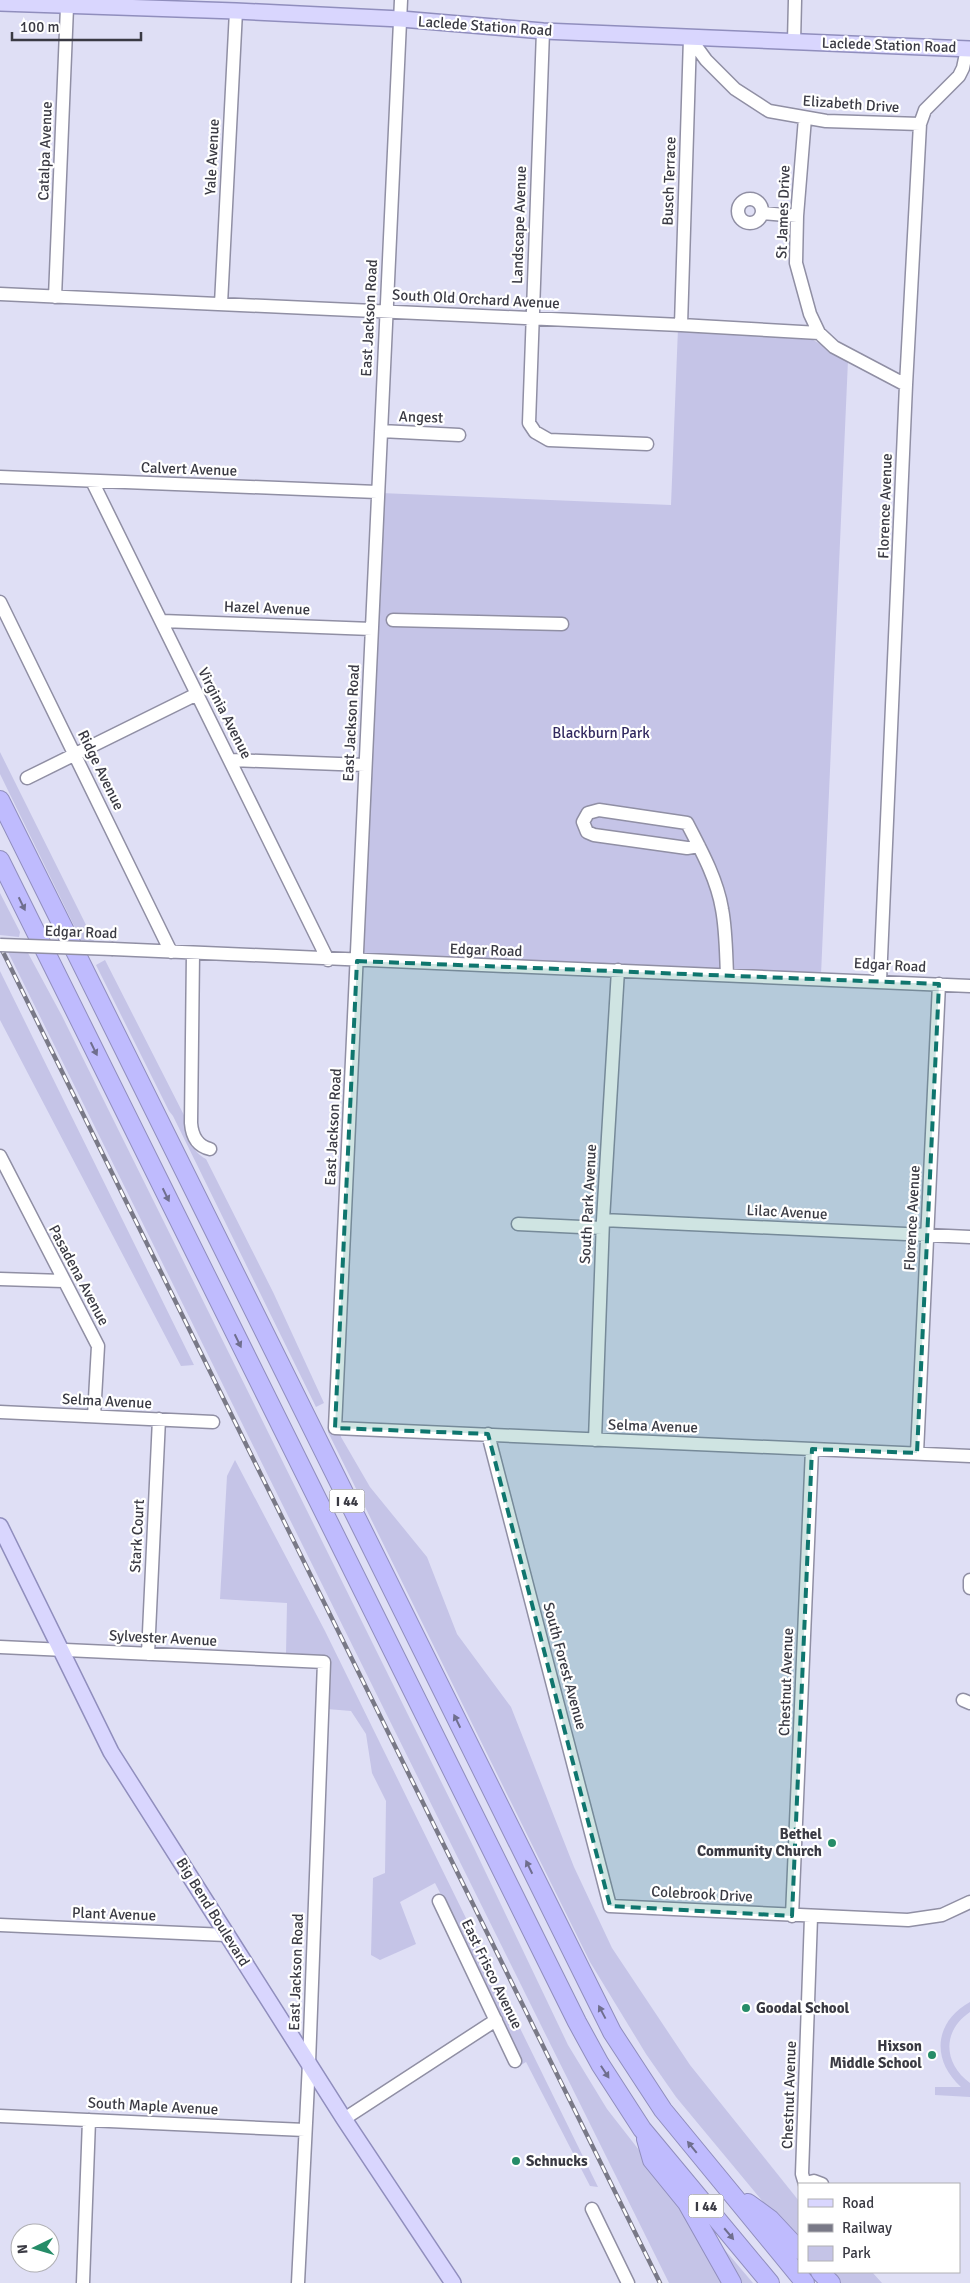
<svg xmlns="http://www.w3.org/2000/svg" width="970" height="2283" viewBox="0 0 970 2283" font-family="Signika,sans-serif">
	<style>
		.green { fill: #c5c4e7 }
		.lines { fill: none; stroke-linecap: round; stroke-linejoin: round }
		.minor-casing { stroke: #908fa4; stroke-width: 15 }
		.major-casing { stroke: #908ebd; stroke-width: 18 }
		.highway-casing { stroke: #908ebd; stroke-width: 20 }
		.minor { stroke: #fff; stroke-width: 12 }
		.major { stroke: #d9d6fe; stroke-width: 15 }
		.highway { stroke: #bfbbfe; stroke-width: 18 }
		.rail-casing { stroke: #797987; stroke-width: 4.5 }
		.rail { stroke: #fff; stroke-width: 2.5; stroke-dasharray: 8; stroke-linecap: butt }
		.minor-bridge-casing { stroke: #908fa4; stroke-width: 15; stroke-linecap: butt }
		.minor-bridge { stroke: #fff; stroke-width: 12 }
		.oneway { fill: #6f6e8e }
		.marked { fill: #0f766e; fill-opacity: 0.2; stroke: #0f766e; stroke-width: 4; stroke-dasharray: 10 6; stroke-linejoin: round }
		.poi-dot { fill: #268c68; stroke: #fff; stroke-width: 2 }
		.labels { text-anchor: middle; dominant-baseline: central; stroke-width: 4.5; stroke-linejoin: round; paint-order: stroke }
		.shield { fill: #fff; stroke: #75757b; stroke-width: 1 }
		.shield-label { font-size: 14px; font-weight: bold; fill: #3a3a43 }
		.street-label { font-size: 15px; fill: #3a3a43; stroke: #fff }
		.park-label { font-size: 15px; fill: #322a60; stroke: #fff }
		.poi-label { font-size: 15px; font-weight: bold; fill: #3a3a43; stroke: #fff; text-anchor: end }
	</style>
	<rect width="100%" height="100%" fill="#dfdff5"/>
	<path class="green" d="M678,328L808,337L848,360L821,975L360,959L380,493L671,505Z
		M0,752L95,943L82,942L0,774Z
		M0,893L20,932L19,937L0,935Z
		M8,952L28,953L62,1016L475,1850L568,2045L607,2109L692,2218L727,2283H669Z
		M105,960L189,1125C191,1140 191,1151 206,1159L273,1292L324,1403L316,1407L173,1116L169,1111L96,965Z
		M0,971L194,1365L181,1366L0,1020Z
		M328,1432L341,1433V1437L370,1487L427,1557L457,1634L511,1707L574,1867L612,1948L690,2065L799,2201V2245L676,2097L646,2054L590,1962Z
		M235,1460L325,1631L598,2187L590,2186L526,2062L521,2065L485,1981L435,1883L400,1902L416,1944L380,1960L371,1955L373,1878L385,1873L386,1801L372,1773L366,1734L351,1711L327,1709V1658L325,1655L286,1654L287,1603L220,1599L227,1476Z
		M970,2002V2012C942,2031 943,2063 970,2083V2097L935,2095V2087H961C931,2060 934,2022 970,2002Z
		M719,2243L753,2283H736Z
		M825,2272H872L882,2283H836Z"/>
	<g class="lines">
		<defs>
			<path id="minor" d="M401,0L335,1428L970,1456
				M543,31L529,423L535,432L549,440L647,444
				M690,38L706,60L735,89L769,111L826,121L920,124
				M794,42L795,0
				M805,118L797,216L796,263L810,314L819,333
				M738 211a12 12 0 1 1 24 0a12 12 0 1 1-24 0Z
				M762,213L797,216
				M0,294L681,325L819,333L834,347L906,385
				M55,297L67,7
				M221,304L236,11
				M681,325L690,38
				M381,431L459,435
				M0,477L377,492
				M92,481L328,960
				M0,602L171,952
				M393,620L562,624
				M162,621L372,629
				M231,760L365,765
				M27,778L197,694
				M699,846L687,848L594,835L587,832L583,822L588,813L599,810L687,823C701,850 717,879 722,909C726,930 726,953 727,975
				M113,949L970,986
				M193,953L191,1123C192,1136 197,1146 210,1149
				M880,981L906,385L920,124L925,110L959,76L963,68L967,49
				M0,1156L98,1346L94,1416
				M603,1220L970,1237
				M518,1224L602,1228
				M0,1279L63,1281
				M0,1412L213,1422
				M488,1434L610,1906L908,1920L942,1915L970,1902
				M595,1440L603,1220L618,970
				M917,1453L939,984
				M970,1580V1588
				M0,1647L324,1662L309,2063L298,2283
				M148,1654L159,1419
				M963,1700L970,1703
				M439,1901L515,2061
				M792,1916L812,1449
				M0,1925L226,1935
				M0,2116L305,2130
				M344,2119L496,2020
				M805,2183L814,2181L822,2184
				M805,2184L802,2174L811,1917
				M592,2209L628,2283
				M83,2283L89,2120"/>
			<path id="major" d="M0,3L236,11L401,19L543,31L970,49
				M0,1526L111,1752L344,2119L453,2283"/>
			<path id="highway" d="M0,800L612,2032L663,2110L805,2283
				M0,860L577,2022L600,2064L642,2129L770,2283
				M646,2139L652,2160L687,2203L732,2283
				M748,2203L770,2219L799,2250
				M820,2272L831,2283"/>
		</defs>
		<use href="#minor" class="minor-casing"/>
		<use href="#major" class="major-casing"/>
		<use href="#highway" class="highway-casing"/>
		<use href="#minor" class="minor"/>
		<use href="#major" class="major"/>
		<use href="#highway" class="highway"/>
		<defs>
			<path id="rail" d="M0,946L660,2283"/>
		</defs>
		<use href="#rail" class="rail-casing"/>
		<use href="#rail" class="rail"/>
		<defs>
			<path id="minor-bridge" d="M0,945L113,949"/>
		</defs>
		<use href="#minor-bridge" class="minor-bridge-casing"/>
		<use href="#minor-bridge" class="minor-bridge"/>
	</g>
	<defs><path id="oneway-solid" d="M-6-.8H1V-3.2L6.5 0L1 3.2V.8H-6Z" transform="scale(1.25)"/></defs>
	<g class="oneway">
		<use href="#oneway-solid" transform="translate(22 904) rotate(64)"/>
		<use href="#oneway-solid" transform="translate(94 1049) rotate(64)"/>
		<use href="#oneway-solid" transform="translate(166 1195) rotate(64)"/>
		<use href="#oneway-solid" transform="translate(238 1341) rotate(64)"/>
		<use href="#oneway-solid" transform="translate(457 1721) rotate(-116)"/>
		<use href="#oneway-solid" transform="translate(529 1867) rotate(-116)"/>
		<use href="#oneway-solid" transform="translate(602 2012) rotate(-118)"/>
		<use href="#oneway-solid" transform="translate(605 2072) rotate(57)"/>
		<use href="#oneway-solid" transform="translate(692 2147) rotate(-129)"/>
		<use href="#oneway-solid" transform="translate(729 2234) rotate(50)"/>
	</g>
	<path class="marked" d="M357,961L939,984L917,1453L812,1449L792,1916L610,1906L488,1434L335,1428Z"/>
	<g class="poi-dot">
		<circle cx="832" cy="1843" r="5"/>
		<circle cx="746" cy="2008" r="5"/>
		<circle cx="932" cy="2055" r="5"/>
		<circle cx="516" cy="2161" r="5"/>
	</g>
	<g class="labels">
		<g class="shield">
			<rect x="329.5" y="1489.5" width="35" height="23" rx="4"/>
			<rect x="688.5" y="2194.5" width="35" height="23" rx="4"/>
		</g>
		<g class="shield-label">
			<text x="347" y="1501">I 44</text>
			<text x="706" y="2206">I 44</text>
		</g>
		<g class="street-label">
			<text transform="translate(485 26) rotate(4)">Laclede Station Road</text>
			<text transform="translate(889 45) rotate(2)">Laclede Station Road</text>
			<text transform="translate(851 104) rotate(4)">Elizabeth Drive</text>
			<text transform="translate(45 151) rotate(-88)">Catalpa Avenue</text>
			<text transform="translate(212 157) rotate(-87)">Yale Avenue</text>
			<text transform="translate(669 181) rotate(-88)">Busch Terrace</text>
			<text transform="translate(783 212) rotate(-88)">St James Drive</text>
			<text transform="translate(519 225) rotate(-88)">Landscape Avenue</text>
			<text transform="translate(476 299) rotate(3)">South Old Orchard Avenue</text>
			<text transform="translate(369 318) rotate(-87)">East Jackson Road</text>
			<text transform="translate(421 417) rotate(2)">Angest</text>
			<text transform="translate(189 469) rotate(2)">Calvert Avenue</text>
			<text transform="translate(885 506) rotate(-88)">Florence Avenue</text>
			<text transform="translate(267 608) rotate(2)">Hazel Avenue</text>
			<text transform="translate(225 713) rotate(63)">Virginia Avenue</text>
			<text transform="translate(351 723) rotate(-87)">East Jackson Road</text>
			<text transform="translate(101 770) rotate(64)">Ridge Avenue</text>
			<text transform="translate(81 932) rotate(2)">Edgar Road</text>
			<text transform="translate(486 950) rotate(2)">Edgar Road</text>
			<text transform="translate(890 965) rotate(3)">Edgar Road</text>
			<text transform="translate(333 1127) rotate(-87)">East Jackson Road</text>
			<text transform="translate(588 1204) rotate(-87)">South Park Avenue</text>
			<text transform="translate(787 1212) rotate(3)">Lilac Avenue</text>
			<text transform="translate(912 1218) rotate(-87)">Florence Avenue</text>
			<text transform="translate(79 1275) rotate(62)">Pasadena Avenue</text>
			<text transform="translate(107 1401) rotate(3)">Selma Avenue</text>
			<text transform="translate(653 1426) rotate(2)">Selma Avenue</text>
			<text transform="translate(137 1536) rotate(-87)">Stark Court</text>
			<text transform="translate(163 1638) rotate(3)">Sylvester Avenue</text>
			<text transform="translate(565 1666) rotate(75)">South Forest Avenue</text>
			<text transform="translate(786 1682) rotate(-88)">Chestnut Avenue</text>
			<text transform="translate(702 1894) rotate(3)">Colebrook Drive</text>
			<text transform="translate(213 1912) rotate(58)">Big Bend Boulevard</text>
			<text transform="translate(114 1914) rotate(2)">Plant Avenue</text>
			<text transform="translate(296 1972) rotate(-88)">East Jackson Road</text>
			<text transform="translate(492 1974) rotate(64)">East Frisco Avenue</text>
			<text transform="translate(789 2095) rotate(-88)">Chestnut Avenue</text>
			<text transform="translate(153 2106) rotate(3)">South Maple Avenue</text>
		</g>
		<g class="park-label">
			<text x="601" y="733">Blackburn Park</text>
		</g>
		<g class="poi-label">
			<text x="822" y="1834">Bethel<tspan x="822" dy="17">Community Church</tspan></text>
			<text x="756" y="2008" text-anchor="start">Goodal School</text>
			<text x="922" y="2046">Hixson<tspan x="922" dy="17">Middle School</tspan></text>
			<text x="526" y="2161" text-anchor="start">Schnucks</text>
		</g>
	</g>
	<rect x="798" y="2183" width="162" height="90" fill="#ffffff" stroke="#b0b0b4"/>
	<rect x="808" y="2199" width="25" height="8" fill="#d9d6fe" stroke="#b0b0b4"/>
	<text x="842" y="2208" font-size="15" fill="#3a3a43">Road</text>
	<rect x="808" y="2224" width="25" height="8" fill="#797987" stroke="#b0b0b4"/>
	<text x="842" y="2233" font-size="15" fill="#3a3a43">Railway</text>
	<rect x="808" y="2246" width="25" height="15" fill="#c5c4e7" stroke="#b0b0b4"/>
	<text x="842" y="2258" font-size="15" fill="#3a3a43">Park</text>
	<g transform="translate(35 2248) rotate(265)"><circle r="24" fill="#ffffff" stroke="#b0b0b4"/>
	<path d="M0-4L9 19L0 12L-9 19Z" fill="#268c68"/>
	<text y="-8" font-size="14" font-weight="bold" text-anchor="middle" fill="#3a3a43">N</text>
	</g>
	<path d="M12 32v8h129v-8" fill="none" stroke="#3a3a43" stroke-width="2.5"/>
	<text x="20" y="32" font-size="15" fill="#3a3a43" stroke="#ffffff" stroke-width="4" paint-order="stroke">100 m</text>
</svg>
